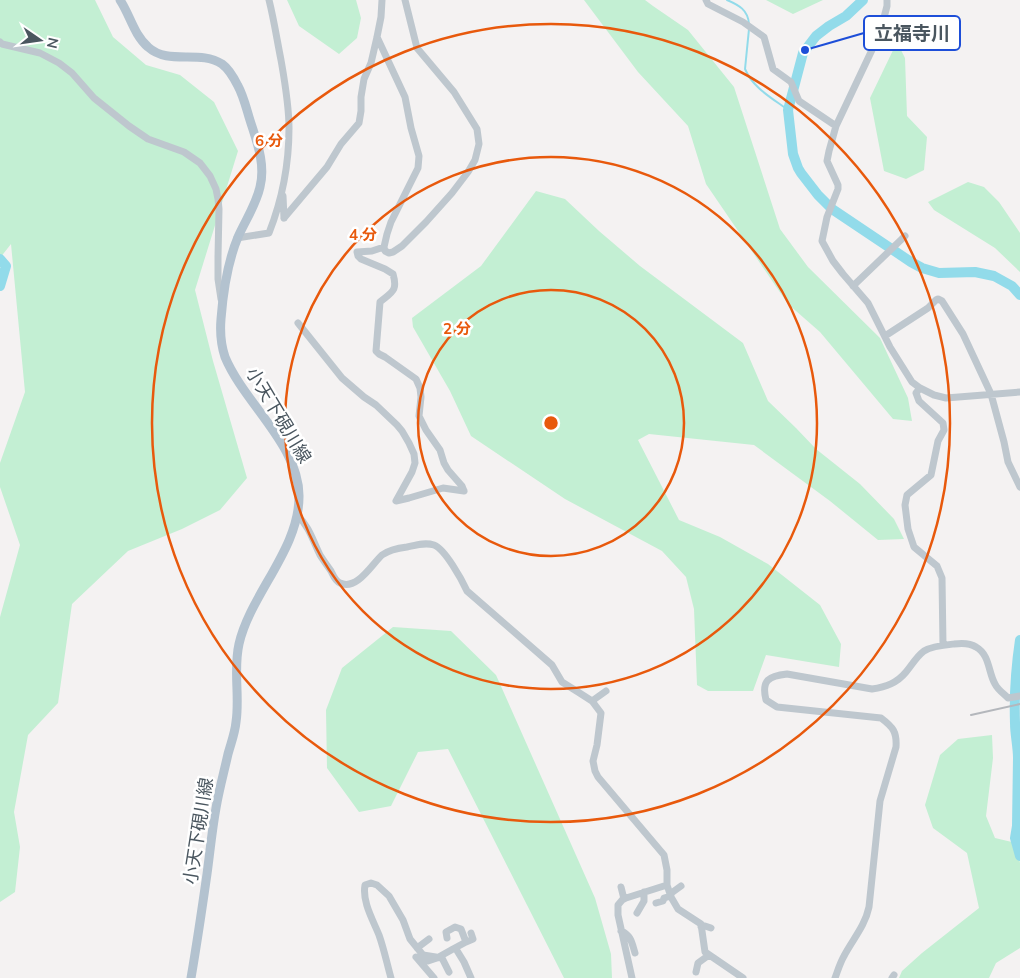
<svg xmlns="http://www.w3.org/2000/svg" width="1020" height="978" viewBox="0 0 1020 978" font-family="Mulish,'Noto Sans JP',sans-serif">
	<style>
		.green { fill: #c3efd3 }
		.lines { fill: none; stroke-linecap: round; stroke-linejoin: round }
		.stream { stroke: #92dbea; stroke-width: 2 }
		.river { stroke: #92dbea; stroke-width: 10 }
		.minor { stroke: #bec7ce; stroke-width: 7 }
		.major { stroke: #b3c2cf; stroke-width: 9 }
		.rail { stroke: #b4b7bc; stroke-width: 2 }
		.ring { fill: none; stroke: #e8590c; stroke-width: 2.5 }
		.labels { text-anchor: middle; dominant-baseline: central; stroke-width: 5; stroke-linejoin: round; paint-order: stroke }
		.street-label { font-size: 18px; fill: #4a565f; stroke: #fff }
		.centre { fill: #e8590c; stroke: #fff; stroke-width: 2.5 }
		.ring-label { font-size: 15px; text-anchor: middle; font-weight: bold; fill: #e8590c; stroke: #fff; stroke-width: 5; stroke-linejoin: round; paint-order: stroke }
		.leader { fill: none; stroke: #1d4ed8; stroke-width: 2 }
		.callout-dot { fill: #1d4ed8; stroke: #fff; stroke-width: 2 }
		.callout { fill: #fff; stroke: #1d4ed8; stroke-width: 2 }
		.callout-label { font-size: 19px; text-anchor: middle; font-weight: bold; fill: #4a565f }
	</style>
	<rect width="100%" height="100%" fill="#f4f2f2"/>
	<path class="green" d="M0,0H95L113,37L146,65L180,75L214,102L238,151L195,290L213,361L247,478L220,510L182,529L128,551L72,604L58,703L28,735L14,812L20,847L15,892L0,902V617L20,545L0,487V463L25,392L11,244L0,258Z
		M287,0H356L361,18L357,38L339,54L299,26Z
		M584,0H645L653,6L688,30L734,87L780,229L808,267L880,338L908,398L912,421L893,419L820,332L788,304L706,184L688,126L638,72Z
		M766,0H823L793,14Z
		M897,42L905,58L907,116L927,137L924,170L906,179L884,171L870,98Z
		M968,182L984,187L999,202L1020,233V272L995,248L934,210L928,202Z
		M536,191L565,199L599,231L640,266L743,343L768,401L796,428L816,449L860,484L894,519L904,539L878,540L830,501L754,445L649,434L638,440L679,520L720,537L768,564L820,605L841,644L839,667L766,655L753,691H708L697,685L694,609L686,577L662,551L565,499L471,436L450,391L413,327L412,318L481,266Z
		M393,627L451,631L496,675L595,898L611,954L612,978H564L448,749L418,752L391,806L359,812L327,768L326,710L342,668Z
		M992,735L993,758L986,816L995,838L1016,843L1020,863V948L996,963L989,978H899L902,971L922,953L979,908L967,853L933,828L925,805L940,755L958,739Z"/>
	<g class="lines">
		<path class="stream" d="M727,0C739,5 748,10 749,24
			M749,29L745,69C753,88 772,98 788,110"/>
		<path class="river" d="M863,0L846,16L829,26L816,36L803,53L788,110L793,154L798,168L801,173L818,195L832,209L911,262L922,268L939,273L975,272L994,276L1012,286L1020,295
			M0,259L6,266L0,286
			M1020,640C1016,667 1014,695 1015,723C1015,735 1018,746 1018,758L1017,826L1015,838L1020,856"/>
		<path class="minor" d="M706,0L708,4L743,22L764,37L773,69L791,82L799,101L836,126
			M887,0V6L880,33L836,126L829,151L827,161L838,185V189L827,217L822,241L833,261L843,274L868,303L890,347L912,382L920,388L934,395L946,398L1020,392
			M377,37L405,97L411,128L419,156L418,168L391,222L387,234L384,247L385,251L389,253L393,252L402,246L426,222L452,193L468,172L475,160L479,144L477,129L454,92L417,48L405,0
			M0,42L2,44L40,53L59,63L72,73L94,98L129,126L148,139L184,152L200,163L210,176L216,189L218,199L219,209L218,257V279L221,299
			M283,196L284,218
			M284,218L327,167L341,144L359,123L361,111V97L364,79L371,63L377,37L381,17L382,0
			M237,238L269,233C282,200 289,164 289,128C289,105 285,83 281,60C277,40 274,20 269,0
			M384,247L372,251L357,252L358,256L361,259L385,269L393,274C398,291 392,292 380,302L376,351L379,354L385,357L416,379L420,388L421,397L419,416L426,430L440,450L444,463L448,470L462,486L464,491
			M853,286L905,236
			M298,323L342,378L364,397L376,405L397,425L402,431L409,443L414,454L415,463L412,472L396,501L409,498L443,488L464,491
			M885,336L928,308L936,300L938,299L942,301L963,334L991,394L1004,442L1008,462L1020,487
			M920,388L916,393L919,401L943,423L944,430L938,441L931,475L907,495L905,505L908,529L914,547L937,566L942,578L943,645
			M297,515C309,526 313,541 320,555C323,560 327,565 331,571C333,575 335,581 340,583C357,591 372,564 382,555C389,550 399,548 407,547C416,545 425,542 434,545C445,549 462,580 467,591L552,665L562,682L578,692L592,701L601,713L597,745L593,761L595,771L598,777L664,855L667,870V885L671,897L678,909L701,924L705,952L743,978
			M592,701L606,691
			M621,887L624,899
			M670,894L681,886
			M656,903L663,901L664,898L671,896
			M637,913L644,901V892
			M701,927L705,926L711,928
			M621,931C631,935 632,943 635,953
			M447,938L446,932L455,927L461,929L466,942L453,949
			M466,942L473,939L471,933
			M417,948L429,939
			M696,972L698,963L709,955
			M391,978C387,964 384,949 379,935C373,920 362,902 365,885L371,883L377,885L389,896L403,920L410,939L423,955L442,958L449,972
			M434,978L416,957L428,961L437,958L453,949H456L464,962L471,978
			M632,978L618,915V905L623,899L667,885
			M835,978C838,970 840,963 844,956C853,939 865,926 869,907L880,801L896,747C897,732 893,727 881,718L777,707L766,700C761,680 769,676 787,674L872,689C886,687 897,683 906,672C912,665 916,657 924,651C932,646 944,645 954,644C961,643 970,643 976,647C990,655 988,672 995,684C998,690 1003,693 1008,698L1020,696
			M892,978L894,975"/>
		<path class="major" d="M120,0C130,15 134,35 148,47C169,66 199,49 222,64C229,69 234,78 238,86C243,95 246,107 249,117C256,140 266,163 260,187C256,205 245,221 238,237C228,261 223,293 221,319C220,331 221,345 225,357C244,403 300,446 299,497C299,549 250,595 239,644C233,670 240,696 236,722C235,733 231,743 228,754C224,772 219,790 216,808C212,830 210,852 207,874C202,909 197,943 191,978"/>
		<path class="rail" d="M971,715L1020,704"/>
	</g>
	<g class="ring">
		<circle cx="551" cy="423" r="133"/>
		<circle cx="551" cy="423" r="266"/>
		<circle cx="551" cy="423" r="399"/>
	</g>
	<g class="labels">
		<g class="street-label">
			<text transform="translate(279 415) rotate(59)">小天下硯川線</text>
			<text transform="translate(198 831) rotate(-81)">小天下硯川線</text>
		</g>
	</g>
	<circle cx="551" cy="423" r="8" class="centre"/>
	<g class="ring-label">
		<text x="269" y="146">6 分</text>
		<text x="363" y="240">4 分</text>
		<text x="457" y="334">2 分</text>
	</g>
	<path class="leader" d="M805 50L864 33"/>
	<circle class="callout-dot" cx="805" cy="50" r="5"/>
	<rect class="callout" x="864" y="16" width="96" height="34" rx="5"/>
	<g class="callout-label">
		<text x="912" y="40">立福寺川</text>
	</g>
	<g transform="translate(40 40) rotate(103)" stroke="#ffffff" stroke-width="4" paint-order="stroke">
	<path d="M0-4L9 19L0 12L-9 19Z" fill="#4a565f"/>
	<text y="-8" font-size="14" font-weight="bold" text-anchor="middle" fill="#4a565f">N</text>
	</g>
</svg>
